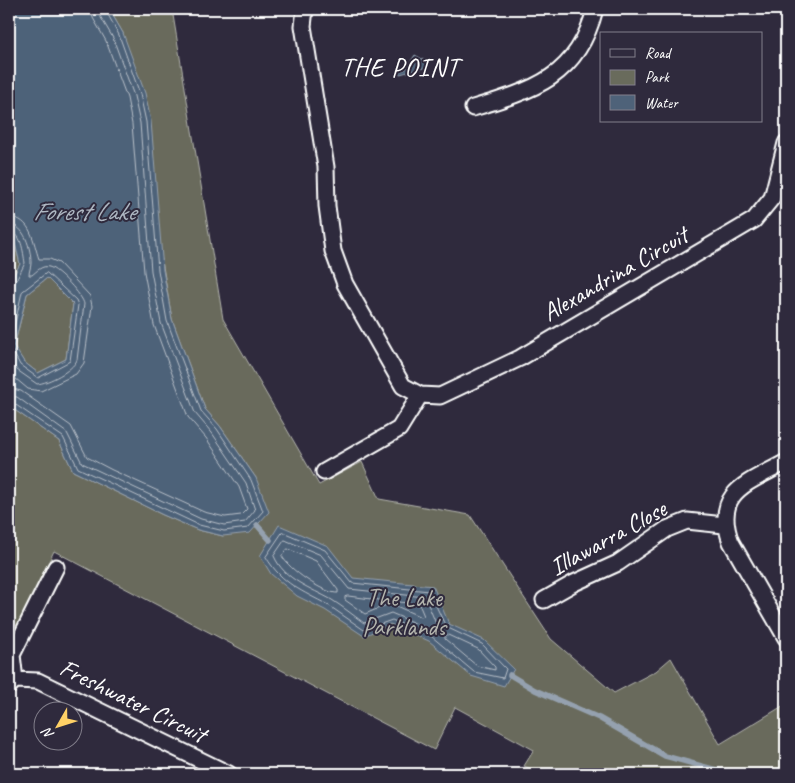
<svg xmlns="http://www.w3.org/2000/svg" width="795" height="783" viewBox="0 0 795 783" font-family="Caveat,sans-serif">
	<style>
		.green { fill: #696b5c; stroke: #b4b5ae }
		.water { fill: #4e6279; stroke: #95a1af; fill-rule: evenodd }
		.lines { fill: none; stroke-linecap: round; stroke-linejoin: round }
		.shore { stroke: #b8c0c9; stroke-width: 1 }
		.stream { stroke: #95a1af; stroke-width: 5.5 }
		.street-casing { stroke: #fff; stroke-width: 19 }
		.street { stroke: #2f2a3d; stroke-width: 15 }
		.labels { text-anchor: middle; dominant-baseline: central; stroke-width: 4; stroke-linejoin: round; paint-order: stroke }
		.street-label { font-size: 25px; fill: #fff; stroke: #2f2a3d }
		.park-label { font-size: 25px; fill: #b4b5ae; stroke: #2f2a3d }
		.neighbourhood-label { font-size: 26px; letter-spacing: 1px; fill: #fff; stroke: #2f2a3d }
		.water-label { font-size: 26px; font-style: italic; fill: #afb8c3; stroke: #2f2a3d }
	</style>
	<rect width="100%" height="100%" fill="#2f2a3d"/>
	<filter id="ink" filterUnits="userSpaceOnUse"><feTurbulence type="fractalNoise" baseFrequency=".02" numOctaves="2"/><feDisplacementMap in="SourceGraphic" scale="10" xChannelSelector="R" yChannelSelector="G"/><feConvolveMatrix kernelMatrix="1 2 1 2 8 2 1 2 1" color-interpolation-filters="sRGB"/></filter>
	<g filter="url(#ink)">
		<path class="green" d="M109,9H172L223,319L319,485L362,462L379,499L470,515L551,639L614,693L656,671L671,658L720,744L786,704V774H541L524,766L534,750L455,707L434,750L54,551L9,644V406L59,441L73,471L163,515L198,530L223,536L256,478L220,426L205,409L172,319L123,33Z
			M9,233L14,239L20,264L9,284Z
			M47,278L73,304L66,359L38,373L24,362L14,347L27,294Z"/>
		<path class="water" d="M9,9H109L123,33L145,93L151,121L163,270L172,319L205,409L220,426L256,478L269,512L250,533L223,536L198,530L163,515L73,471L59,441L9,406V284L20,264L14,239L9,233ZM47,278L73,304L66,359L38,373L24,362L14,346L27,294Z
			M415,55L427,62L428,67L396,75V72L406,69Z
			M279,525L328,546L353,578L433,586L449,624L484,640L514,669L504,686L471,676L429,641L390,624L364,636L325,610L297,596L271,574L260,556Z"/>
		<g class="lines">
			<path class="shore" d="M9,217C32,218 33,242 39,259H50L59,263L90,296L92,306L84,363L76,374L41,391L28,389L9,373
				M9,224C25,225 31,249 31,263C31,267 29,271 29,275H32C37,271 42,265 49,267C58,269 83,296 84,304L77,360C72,371 48,383 37,384L17,370L9,359
				M9,231C22,232 23,252 25,263L15,283L9,285
				M47,273L76,300L78,305L70,361L38,378L20,365L10,346L22,292Z
				M9,388L21,391L71,426L87,457L112,470L204,512L225,517L241,515L247,509L239,487L206,438L188,417L154,325L144,272L132,124L127,98L106,41L93,18L91,9
				M9,396L17,397L67,433L82,463L201,519L224,525L245,522L255,510L246,483L212,433L195,413L161,323L151,271L140,123L134,96L113,38L100,16L99,9
				M9,402L13,403L63,437L78,468L199,525L224,531L248,528L263,511L251,480L217,429L201,411L167,321L158,270L146,122L140,94L119,35L105,9
				M283,532L325,550L352,583L429,591L446,627L482,644L506,669L503,678L474,672L431,636L392,620L364,630C352,622 340,613 328,605C302,591 282,584 266,557Z
				M285,540L321,555L349,589L425,597L439,631L436,632L391,613L364,623C353,615 343,607 332,600C311,588 284,580 274,556Z
				M288,549L316,561L338,590V593C324,594 288,569 282,556Z
				M348,596L387,601L389,604L365,614L345,600V597Z
				M398,602L419,604L424,616L421,617L396,606L395,603Z
				M448,635L478,649L495,667V670L477,666L445,639V636Z"/>
			<path class="stream" d="M257,525L270,540
				M510,675L535,690L599,718L665,756L731,774"/>
			<defs>
				<path id="street" d="M305,9L303,26L326,167L327,206L333,251L345,284L403,386L420,395L440,396L520,358L754,220L772,198L786,143
					M473,108C534,90 578,77 595,9
					M786,462C749,483 712,491 731,542L786,638
					M324,472L399,429L420,395
					M544,600L574,583L618,563L667,529L687,521L724,525
					M15,680L12,655L56,567
					M9,686L15,680L38,681L229,774"/>
			</defs>
			<use href="#street" class="street-casing"/>
			<use href="#street" class="street"/>
		</g>
	</g>
	<g class="labels">
		<g class="street-label">
			<text transform="translate(615 274) rotate(-30)">Alexandrina Circuit</text>
			<text transform="translate(608 538) rotate(-29)">Illawarra Close</text>
			<text transform="translate(133 701) rotate(26)">Freshwater Circuit</text>
		</g>
		<g class="park-label">
			<text x="404" y="598">The Lake<tspan x="404" dy="29">Parklands</tspan></text>
		</g>
		<g class="neighbourhood-label">
			<text x="400" y="67">THE POINT</text>
		</g>
		<g class="water-label">
			<text x="84" y="211">Forest Lake</text>
		</g>
	</g>
	<rect width="795" height="783" fill="none" stroke="#2f2a3d" stroke-width="30"/>
	<rect x="15" y="15" width="765" height="753" fill="none" stroke="#fff" stroke-width="2" filter="url(#ink)"/>
	<rect x="600" y="32" width="162" height="90" fill="#2f2a3d" stroke="#827f8b"/>
	<rect x="610" y="49" width="25" height="8" fill="#2f2a3d" stroke="#827f8b"/>
	<text x="645" y="58" font-size="15" fill="#ffffff">Road</text>
	<rect x="610" y="70" width="25" height="15" fill="#696b5c" stroke="#827f8b"/>
	<text x="645" y="82" font-size="15" fill="#ffffff">Park</text>
	<rect x="610" y="95" width="25" height="15" fill="#4e6279" stroke="#827f8b"/>
	<text x="645" y="108" font-size="15" fill="#ffffff">Water</text>
	<g transform="translate(58 726) rotate(231)"><circle r="24" fill="#2f2a3d" stroke="#827f8b"/>
	<path d="M0-4L9 19L0 12L-9 19Z" fill="#ffd166"/>
	<text y="-8" font-size="14" font-weight="bold" text-anchor="middle" fill="#ffffff">N</text>
	</g>
</svg>
